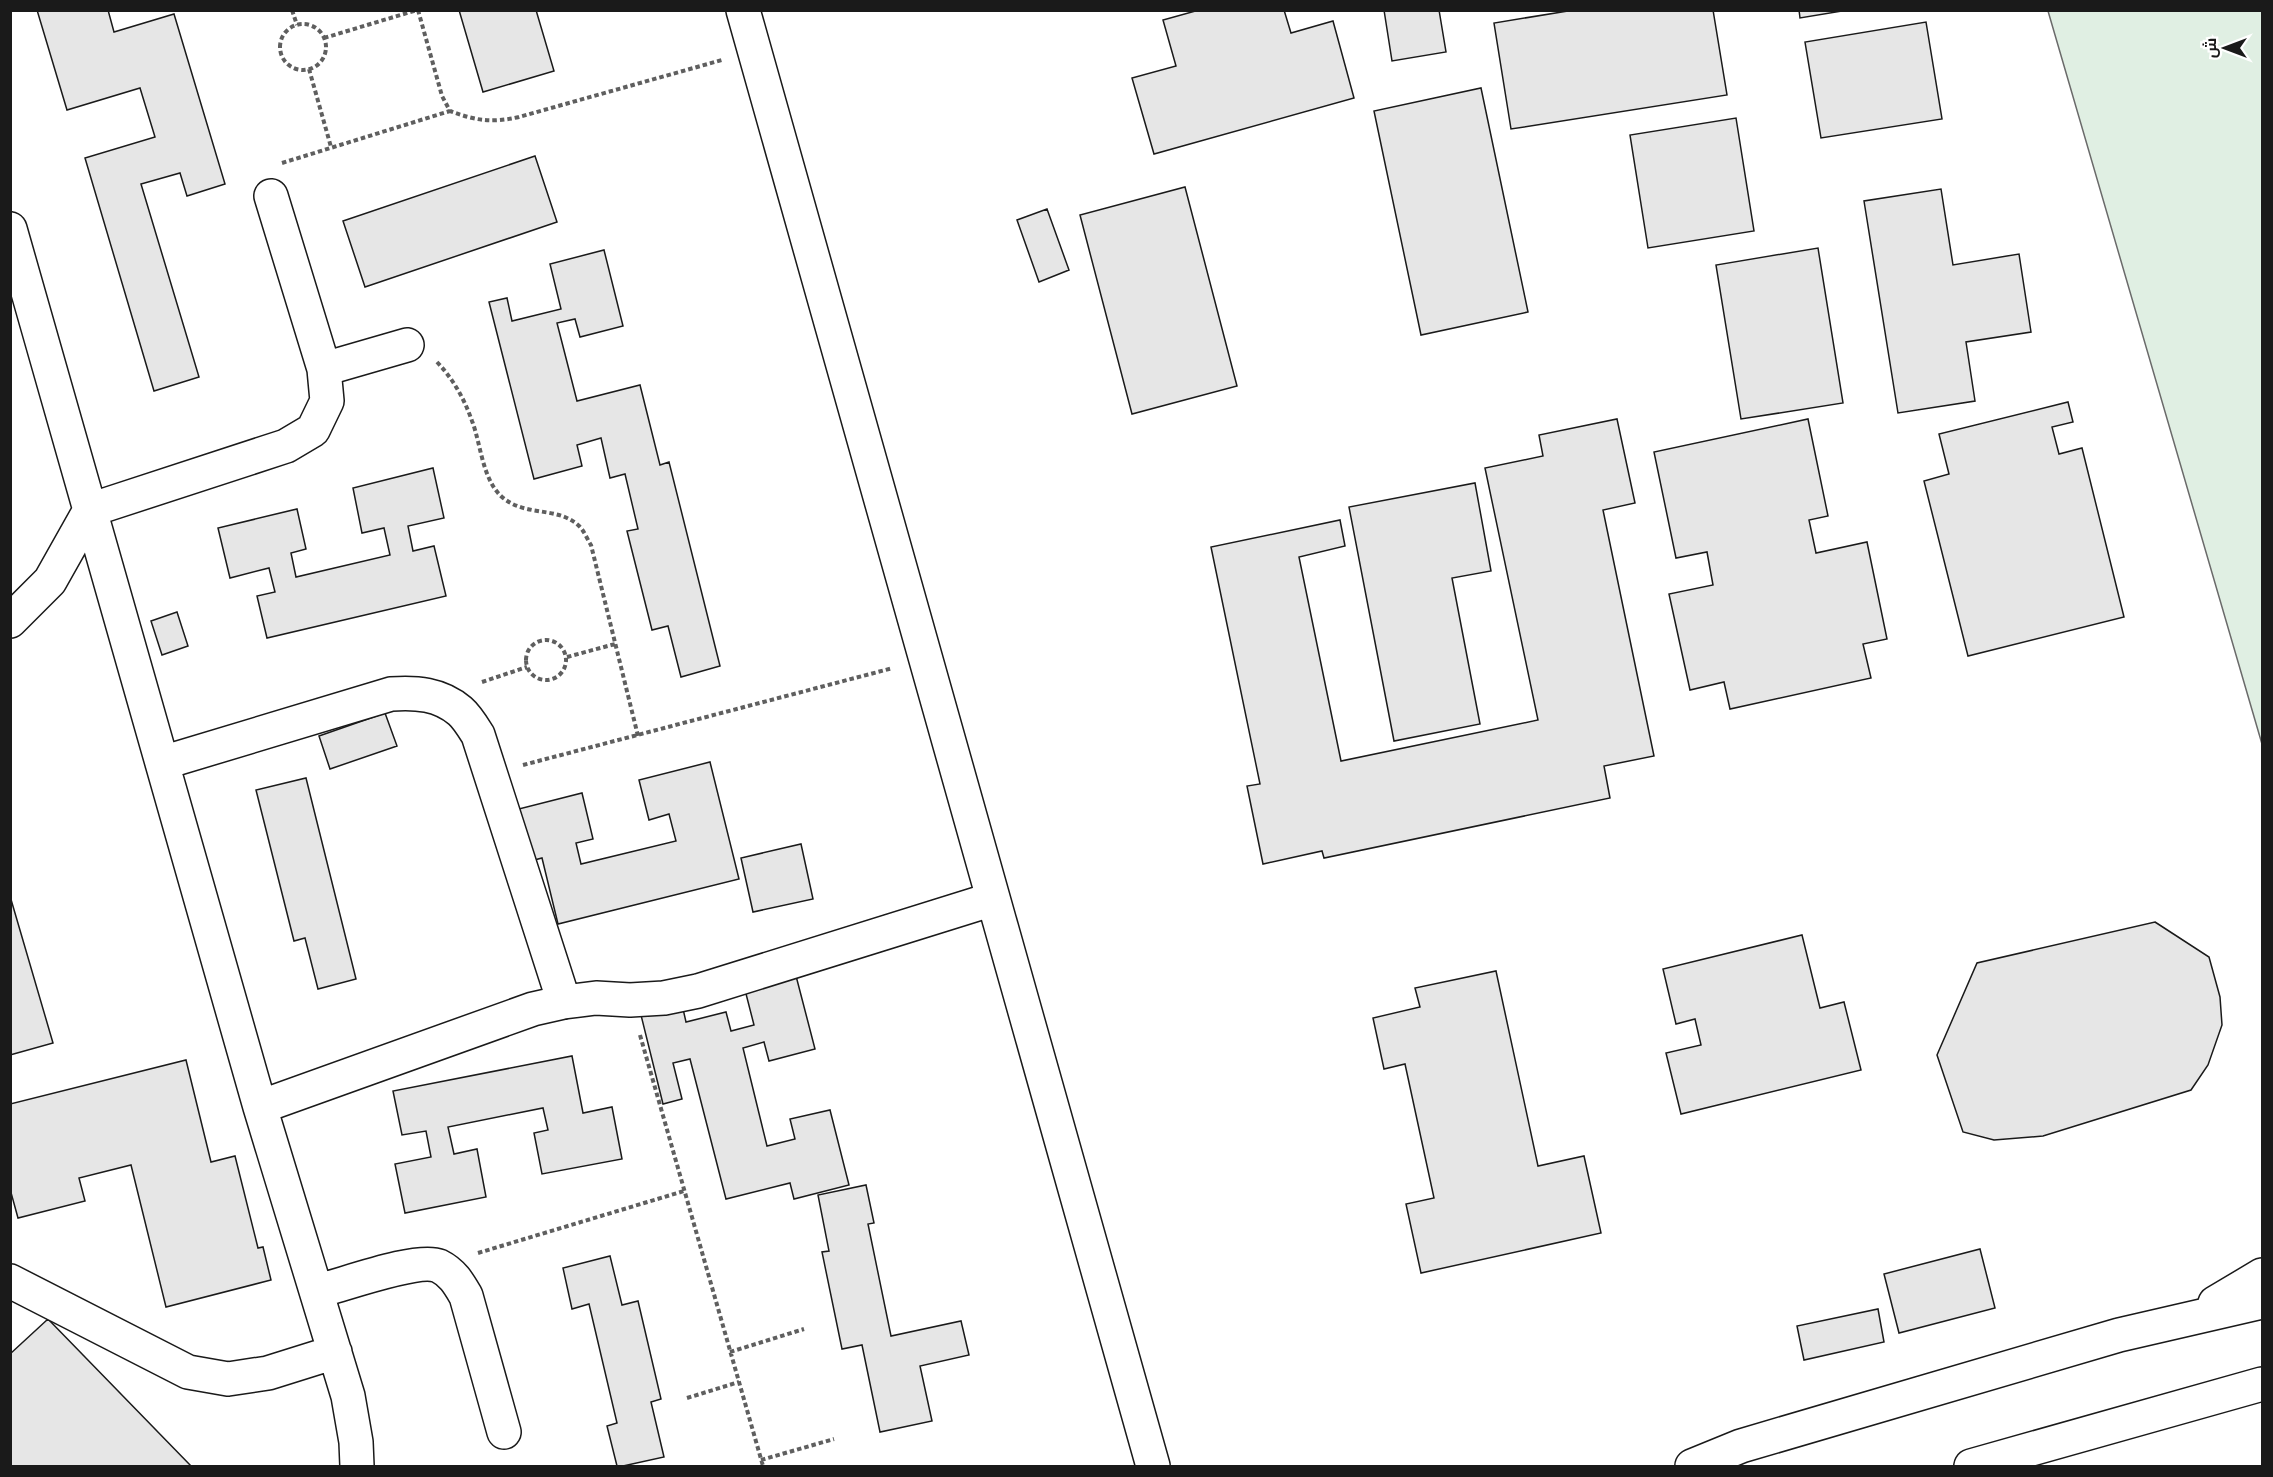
<svg xmlns="http://www.w3.org/2000/svg" width="2273" height="1477" viewBox="0 0 2273 1477" font-family="'IBM Plex Sans',Cairo,sans-serif">
	<style>
		.green { fill: #e0efe3; stroke: #6a6a6a; stroke-width: 1.5 }
		.building { fill: #e6e6e6; stroke: #1a1a1a; stroke-width: 1.5 }
		.lines { fill: none; stroke-linecap: round; stroke-linejoin: round }
		.minor-casing { stroke: #1a1a1a; stroke-width: 36 }
		.path { stroke: #5f5f5f; stroke-width: 4; stroke-dasharray: 4.5 3; stroke-linecap: butt }
		.minor { stroke: #fff; stroke-width: 33 }
	</style>
	<rect width="100%" height="100%" fill="#fff"/>
	<path class="green" d="M2048,11H2262V744Z"/>
	<path class="building" d="M37,10H108L114,32L174,14L225,184L187,196L180,173L141,184L199,377L154,391L85,158L155,137L140,88L67,110Z
		M459,10H536L554,71L483,92Z
		M1199,10H1284L1291,33L1333,21L1354,98L1154,154L1132,78L1176,66L1163,20Z
		M1384,10H1439L1446,52L1392,61Z
		M1574,10H1713L1727,95L1511,129L1494,23Z
		M1799,10H1848L1800,18Z
		M1926,22L1942,119L1821,138L1805,42Z
		M1481,88L1528,312L1421,335L1374,111Z
		M1736,118L1754,231L1648,248L1630,135Z
		M535,156L557,222L365,287L343,221Z
		M1185,187L1237,386L1132,414L1080,215Z
		M1941,189L1953,265L2019,254L2031,332L1966,342L1975,401L1898,413L1864,201Z
		M1047,209L1069,270L1039,282L1017,220Z
		M1818,248L1843,403L1741,419L1716,265Z
		M604,250L623,326L580,337L575,319L557,323L577,401L640,385L660,465L669,462L720,666L681,677L668,626L652,630L627,531L638,529L625,474L610,478L601,438L577,445L582,466L534,479L489,302L507,298L512,321L561,309L550,264Z
		M2068,402L2073,422L2052,427L2059,454L2082,448L2124,617L1968,656L1924,481L1949,474L1939,434Z
		M1617,419L1635,503L1603,510L1654,756L1604,766L1610,798L1324,858L1322,851L1263,864L1247,786L1260,784L1211,547L1340,520L1345,546L1299,557L1341,761L1538,720L1485,468L1543,456L1539,435Z
		M1808,419L1828,516L1809,520L1816,553L1867,542L1887,639L1863,644L1871,678L1730,709L1724,682L1690,690L1669,594L1713,585L1707,552L1676,558L1654,452Z
		M433,468L444,518L408,526L413,551L434,546L446,596L267,638L257,596L275,592L269,568L230,578L218,528L297,509L306,549L291,553L296,577L390,555L384,528L362,533L353,488Z
		M1475,483L1491,571L1452,578L1480,724L1394,741L1349,507Z
		M177,612L188,646L162,655L151,621Z
		M385,713L397,746L330,769L319,736Z
		M710,762L739,879L558,924L542,858L516,865L503,813L582,793L593,839L576,843L581,864L676,841L669,814L649,820L639,780Z
		M306,778L356,979L318,989L305,938L294,941L256,790Z
		M801,844L813,899L753,912L741,858Z
		M10,896L53,1043L10,1055Z
		M2155,922L2209,957L2220,997L2222,1025L2208,1065L2191,1090L2043,1136L1994,1140L1963,1132L1937,1055L1977,963Z
		M1802,935L1820,1008L1844,1002L1861,1070L1681,1114L1666,1053L1701,1045L1695,1019L1676,1024L1663,969Z
		M1496,971L1538,1166L1584,1156L1601,1233L1421,1273L1406,1204L1434,1198L1405,1064L1384,1069L1373,1018L1420,1007L1415,988Z
		M795,972L815,1049L769,1061L764,1042L743,1048L767,1146L795,1139L790,1119L830,1110L849,1185L794,1199L790,1183L726,1199L690,1059L673,1063L682,1099L663,1104L640,1011L681,1000L686,1022L726,1012L731,1031L754,1025L744,986Z
		M572,1056L583,1113L612,1107L622,1159L542,1174L534,1133L548,1130L543,1108L448,1127L454,1154L477,1149L486,1197L405,1213L395,1164L431,1157L426,1131L402,1135L393,1091Z
		M186,1060L211,1162L235,1156L258,1248L263,1247L271,1280L166,1307L131,1165L79,1178L85,1201L18,1218L10,1189V1104Z
		M866,1185L874,1223L868,1224L891,1336L961,1321L969,1355L920,1366L932,1421L880,1432L862,1345L842,1349L822,1252L829,1251L818,1195Z
		M1980,1249L1995,1308L1899,1333L1884,1274Z
		M610,1256L622,1305L638,1301L661,1399L651,1402L664,1457L623,1466H617L607,1426L617,1423L589,1304L572,1309L563,1268Z
		M1878,1309L1884,1342L1804,1360L1797,1326Z
		M48,1319L191,1466H10V1354Z"/>
	<g class="lines">
		<defs>
			<path id="minor" d="M743,10L1153,1466
				M10,229L260,1107L348,1396L356,1442L357,1466
				M324,369L407,345
				M10,621L50,581L90,510L286,446L313,430L327,401L324,369L271,196
				M162,763L391,694C416,692 440,694 460,711C467,717 473,727 478,735L564,1002
				M260,1107L533,1009L564,1002L596,998L630,1000L664,998L698,991L993,899
				M10,1281L188,1372L228,1379L268,1373L335,1352
				M318,1291C343,1285 418,1257 439,1266C453,1273 459,1284 466,1296L504,1432
				M2215,1303L2262,1275
				M1692,1466L1741,1446L2119,1335L2262,1302
				M1971,1466L2262,1384"/>
		</defs>
		<use href="#minor" class="minor-casing"/>
		<path class="path" d="M292,10L297,25
			M418,10L442,96L450,111C477,121 491,123 519,117L722,60
			M280 47a23 23 0 1 1 46 0a23 23 0 1 1-46 0Z
			M324,38L417,10
			M309,69L331,147
			M282,163L450,111
			M437,362C453,379 464,398 472,421C481,444 482,479 502,497C525,517 556,506 578,525C584,530 587,539 591,545L638,736
			M526 660a20 20 0 1 1 40 0a20 20 0 1 1-40 0Z
			M567,657L615,644
			M482,682L527,667
			M523,765L893,668
			M640,1035L763,1466
			M478,1253L684,1191
			M730,1352L804,1329
			M687,1398L739,1382
			M761,1460L834,1439"/>
		<use href="#minor" class="minor"/>
	</g>
	<rect width="2273" height="1477" fill="none" stroke="#1a1a1a" stroke-width="24"/>
	<g transform="translate(2225 48) rotate(270)" stroke="#ffffff" stroke-width="4.5" paint-order="stroke">
	<path d="M0-4.5L10 22L0 15L-10 22Z" fill="#1a1a1a"/>
	<text y="-9" font-size="16" font-weight="bold" text-anchor="middle" fill="#1a1a1a">ش</text>
	</g>
</svg>
